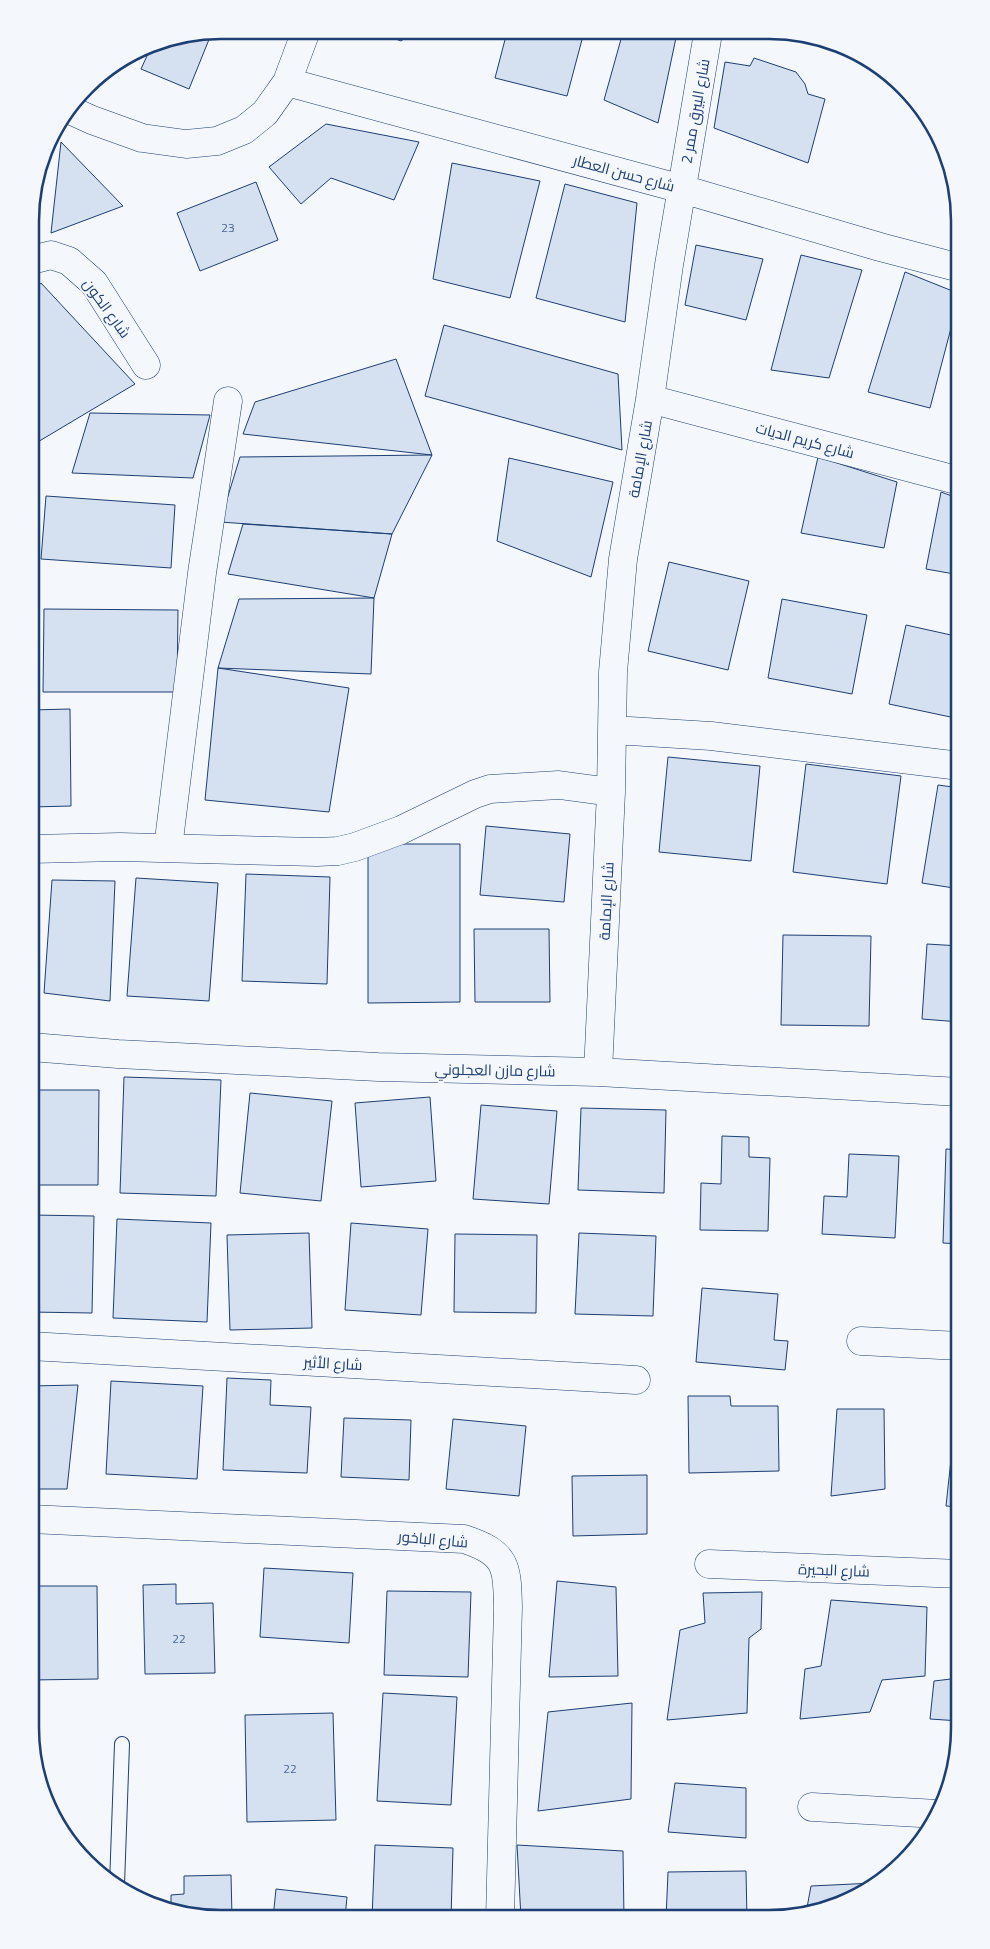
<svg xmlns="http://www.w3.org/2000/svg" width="990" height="1949" viewBox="0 0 990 1949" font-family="'Titillium Web',Cairo,sans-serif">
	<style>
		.building { fill: #d5e0f0; stroke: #1d3f73 }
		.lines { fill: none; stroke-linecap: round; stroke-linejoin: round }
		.service-casing { stroke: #1d3f73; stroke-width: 16 }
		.minor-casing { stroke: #1d3f73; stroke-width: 29 }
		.service { stroke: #f4f7fb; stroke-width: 14 }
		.minor { stroke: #f4f7fb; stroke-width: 28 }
		.labels { text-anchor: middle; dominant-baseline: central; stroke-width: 4; stroke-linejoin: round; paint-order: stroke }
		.number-label { font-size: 12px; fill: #4b6792 }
		.street-label { font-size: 15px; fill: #1d3f73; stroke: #f4f7fb }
		.rim { fill: none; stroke: #1d3f73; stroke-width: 2.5 }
	</style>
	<rect width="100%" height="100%" fill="#f4f7fb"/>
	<path class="building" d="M374,31H414L401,41Z
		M212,32L189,89L141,69L151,47L148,44Z
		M507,32H584L567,96L495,78Z
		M623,32L677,33L658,123L604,100Z
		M754,58L796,72L805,84L808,94L825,99L808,163L714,128L725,62L750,66Z
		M326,124L419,142L394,200L331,178L301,204L269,167Z
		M61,142L123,206L51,233Z
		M452,163L540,181L510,298L433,279Z
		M256,182L278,240L200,271L177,213Z
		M565,184L637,203L625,322L536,298Z
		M696,245L763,259L746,320L685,305Z
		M801,255L862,270L829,378L771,370Z
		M905,272L960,294L930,408L868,392Z
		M41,283L135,384L31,446L32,292Z
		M444,325L618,374L622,450L425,396Z
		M396,359L432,455L243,434L255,402Z
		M90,413L210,415L193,478L72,473Z
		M432,455L392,534L220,522L240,457Z
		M818,457L897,482L884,548L801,533Z
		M509,458L613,482L591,577L497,541Z
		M941,492L960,499V575L926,569Z
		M46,496L175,505L171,568L41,559Z
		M243,524L392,534L374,598L228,574Z
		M669,562L749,581L728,670L648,651Z
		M374,598L371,674L218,668L239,599Z
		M782,599L867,615L852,694L768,678Z
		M44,609L178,610L177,692H43Z
		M906,625L960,637V719L889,704Z
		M218,668L349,688L329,812L205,800Z
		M70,709L71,806L31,807V710Z
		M668,757L760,766L751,861L659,852Z
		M806,764L901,776L887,884L793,872Z
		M938,785L960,788V889L922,883Z
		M486,826L570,834L564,902L480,895Z
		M368,844H460V1002L368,1003Z
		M31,856H35L31,891Z
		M246,874L330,877L327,984L242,981Z
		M136,878L218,883L209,1001L127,996Z
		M52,880L115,881L110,1001L44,993Z
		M474,929H549L550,1002H475Z
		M783,935L871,936L869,1026L781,1025Z
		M927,944L960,946V1022L922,1019Z
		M124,1077L221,1080L216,1196L120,1193Z
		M31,1090H99L98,1185H31Z
		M250,1093L332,1101L321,1201L240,1193Z
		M430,1097L436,1181L361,1187L355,1103Z
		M481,1105L557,1111L549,1204L473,1199Z
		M581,1108L666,1110L664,1193L578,1190Z
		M722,1136L749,1137V1157L770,1158L768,1231L700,1230L701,1183L721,1184Z
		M946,1149L960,1150V1244L943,1243Z
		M849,1154L899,1156L895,1238L822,1234L824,1196L847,1197Z
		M31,1215L94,1216L92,1313L30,1312Z
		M117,1219L211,1223L207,1322L113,1318Z
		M351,1223L428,1229L421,1315L345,1310Z
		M309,1233L312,1328L230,1330L227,1235Z
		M579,1233L656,1236L653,1316L575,1314Z
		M455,1234L537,1235L536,1313L454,1312Z
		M702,1288L778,1294L774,1340L788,1341L785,1370L696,1362Z
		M227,1378L271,1380L270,1405L311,1407L307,1473L223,1470Z
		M111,1381L203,1386L197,1479L106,1474Z
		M78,1385L67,1489H30V1386Z
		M688,1396H730L731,1406H778L779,1471L689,1473Z
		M837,1409H884L885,1489L831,1496Z
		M956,1413H960V1507L946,1506Z
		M344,1418L411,1420L409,1480L341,1477Z
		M453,1419L526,1426L519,1496L446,1489Z
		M647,1475V1534L573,1536L572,1476Z
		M264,1568L353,1573L349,1643L260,1637Z
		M557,1581L616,1587L618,1676L549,1677Z
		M176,1584V1604L213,1603L215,1673L145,1674L143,1585Z
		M30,1586H97L98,1679L30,1680Z
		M387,1591L471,1592L468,1677L384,1675Z
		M762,1592L761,1629L749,1638L747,1713L667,1720L680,1630L705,1623L703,1593Z
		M831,1600L927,1607L925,1676L882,1680L870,1712L800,1719L805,1669L821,1666Z
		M956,1622H960V1721L930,1719L934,1681L951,1679Z
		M383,1693L457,1697L451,1805L377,1801Z
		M632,1703L631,1799L538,1811L548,1712Z
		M333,1713L336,1820L247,1822L245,1715Z
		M675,1783L746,1788V1838L668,1832Z
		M375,1845L453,1848L451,1918H372Z
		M517,1845L623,1851L624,1919L521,1918Z
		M746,1871L747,1919H666L668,1872Z
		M231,1875L232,1917H196L171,1911V1895L184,1894V1876Z
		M874,1883V1887L830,1909L806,1913L811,1886Z
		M276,1889L347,1897L345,1918H273Z"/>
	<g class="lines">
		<defs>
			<path id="service" d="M117,1885L122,1744"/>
			<path id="minor" d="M287,82L682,189L880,247L960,268
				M70,110L92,120L142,138L186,144L217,141L244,130L265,113L287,82L306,31
				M32,260L51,255L69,261L94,283L146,365
				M650,399L960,481
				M613,730L711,736L960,766
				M168,848L202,573L228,401
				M31,849L120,847L317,852L338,851L355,847L401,830L475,794L490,789L559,785L611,792
				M31,1047L118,1054L378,1067L598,1072L960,1092
				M598,1072L611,792L613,672L623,559L650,399L669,265L708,33
				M861,1341L960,1346
				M30,1346L636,1380
				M30,1519L464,1539C507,1553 507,1566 508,1607L500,1918
				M709,1564L960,1574
				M812,1807L938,1814"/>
		</defs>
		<use href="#service" class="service-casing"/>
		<use href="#minor" class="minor-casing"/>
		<use href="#service" class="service"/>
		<use href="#minor" class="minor"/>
	</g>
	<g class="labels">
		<g class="number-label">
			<text x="228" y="227">23</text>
			<text x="179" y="1638">22</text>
			<text x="290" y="1768">22</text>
		</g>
		<g class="street-label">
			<text transform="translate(695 111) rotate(-80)">شارع البيرق ممر 2</text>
			<text transform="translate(624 173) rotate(15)">شارع حسن العطار</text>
			<text transform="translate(107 308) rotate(54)">شارع الكون</text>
			<text transform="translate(805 440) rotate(15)">شارع كريم الديات</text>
			<text transform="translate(640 459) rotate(-80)">شارع الإمامة</text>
			<text transform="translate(606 901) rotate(-87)">شارع الإمامة</text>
			<text transform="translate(495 1070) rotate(1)">شارع مازن العجلوني</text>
			<text transform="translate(333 1363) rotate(3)">شارع الأثير</text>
			<text transform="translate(433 1539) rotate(5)">شارع الباخور</text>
			<text transform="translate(834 1570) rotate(2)">شارع البحيرة</text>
		</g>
	</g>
	<path d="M0 0H990V1949H0ZM221 39H769A182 182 0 0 1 951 221V1728A182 182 0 0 1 769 1910H221A182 182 0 0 1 39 1728V221A182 182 0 0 1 221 39Z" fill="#f4f7fb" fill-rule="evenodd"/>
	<path class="rim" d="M221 39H769A182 182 0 0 1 951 221V1728A182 182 0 0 1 769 1910H221A182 182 0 0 1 39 1728V221A182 182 0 0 1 221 39Z"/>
</svg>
